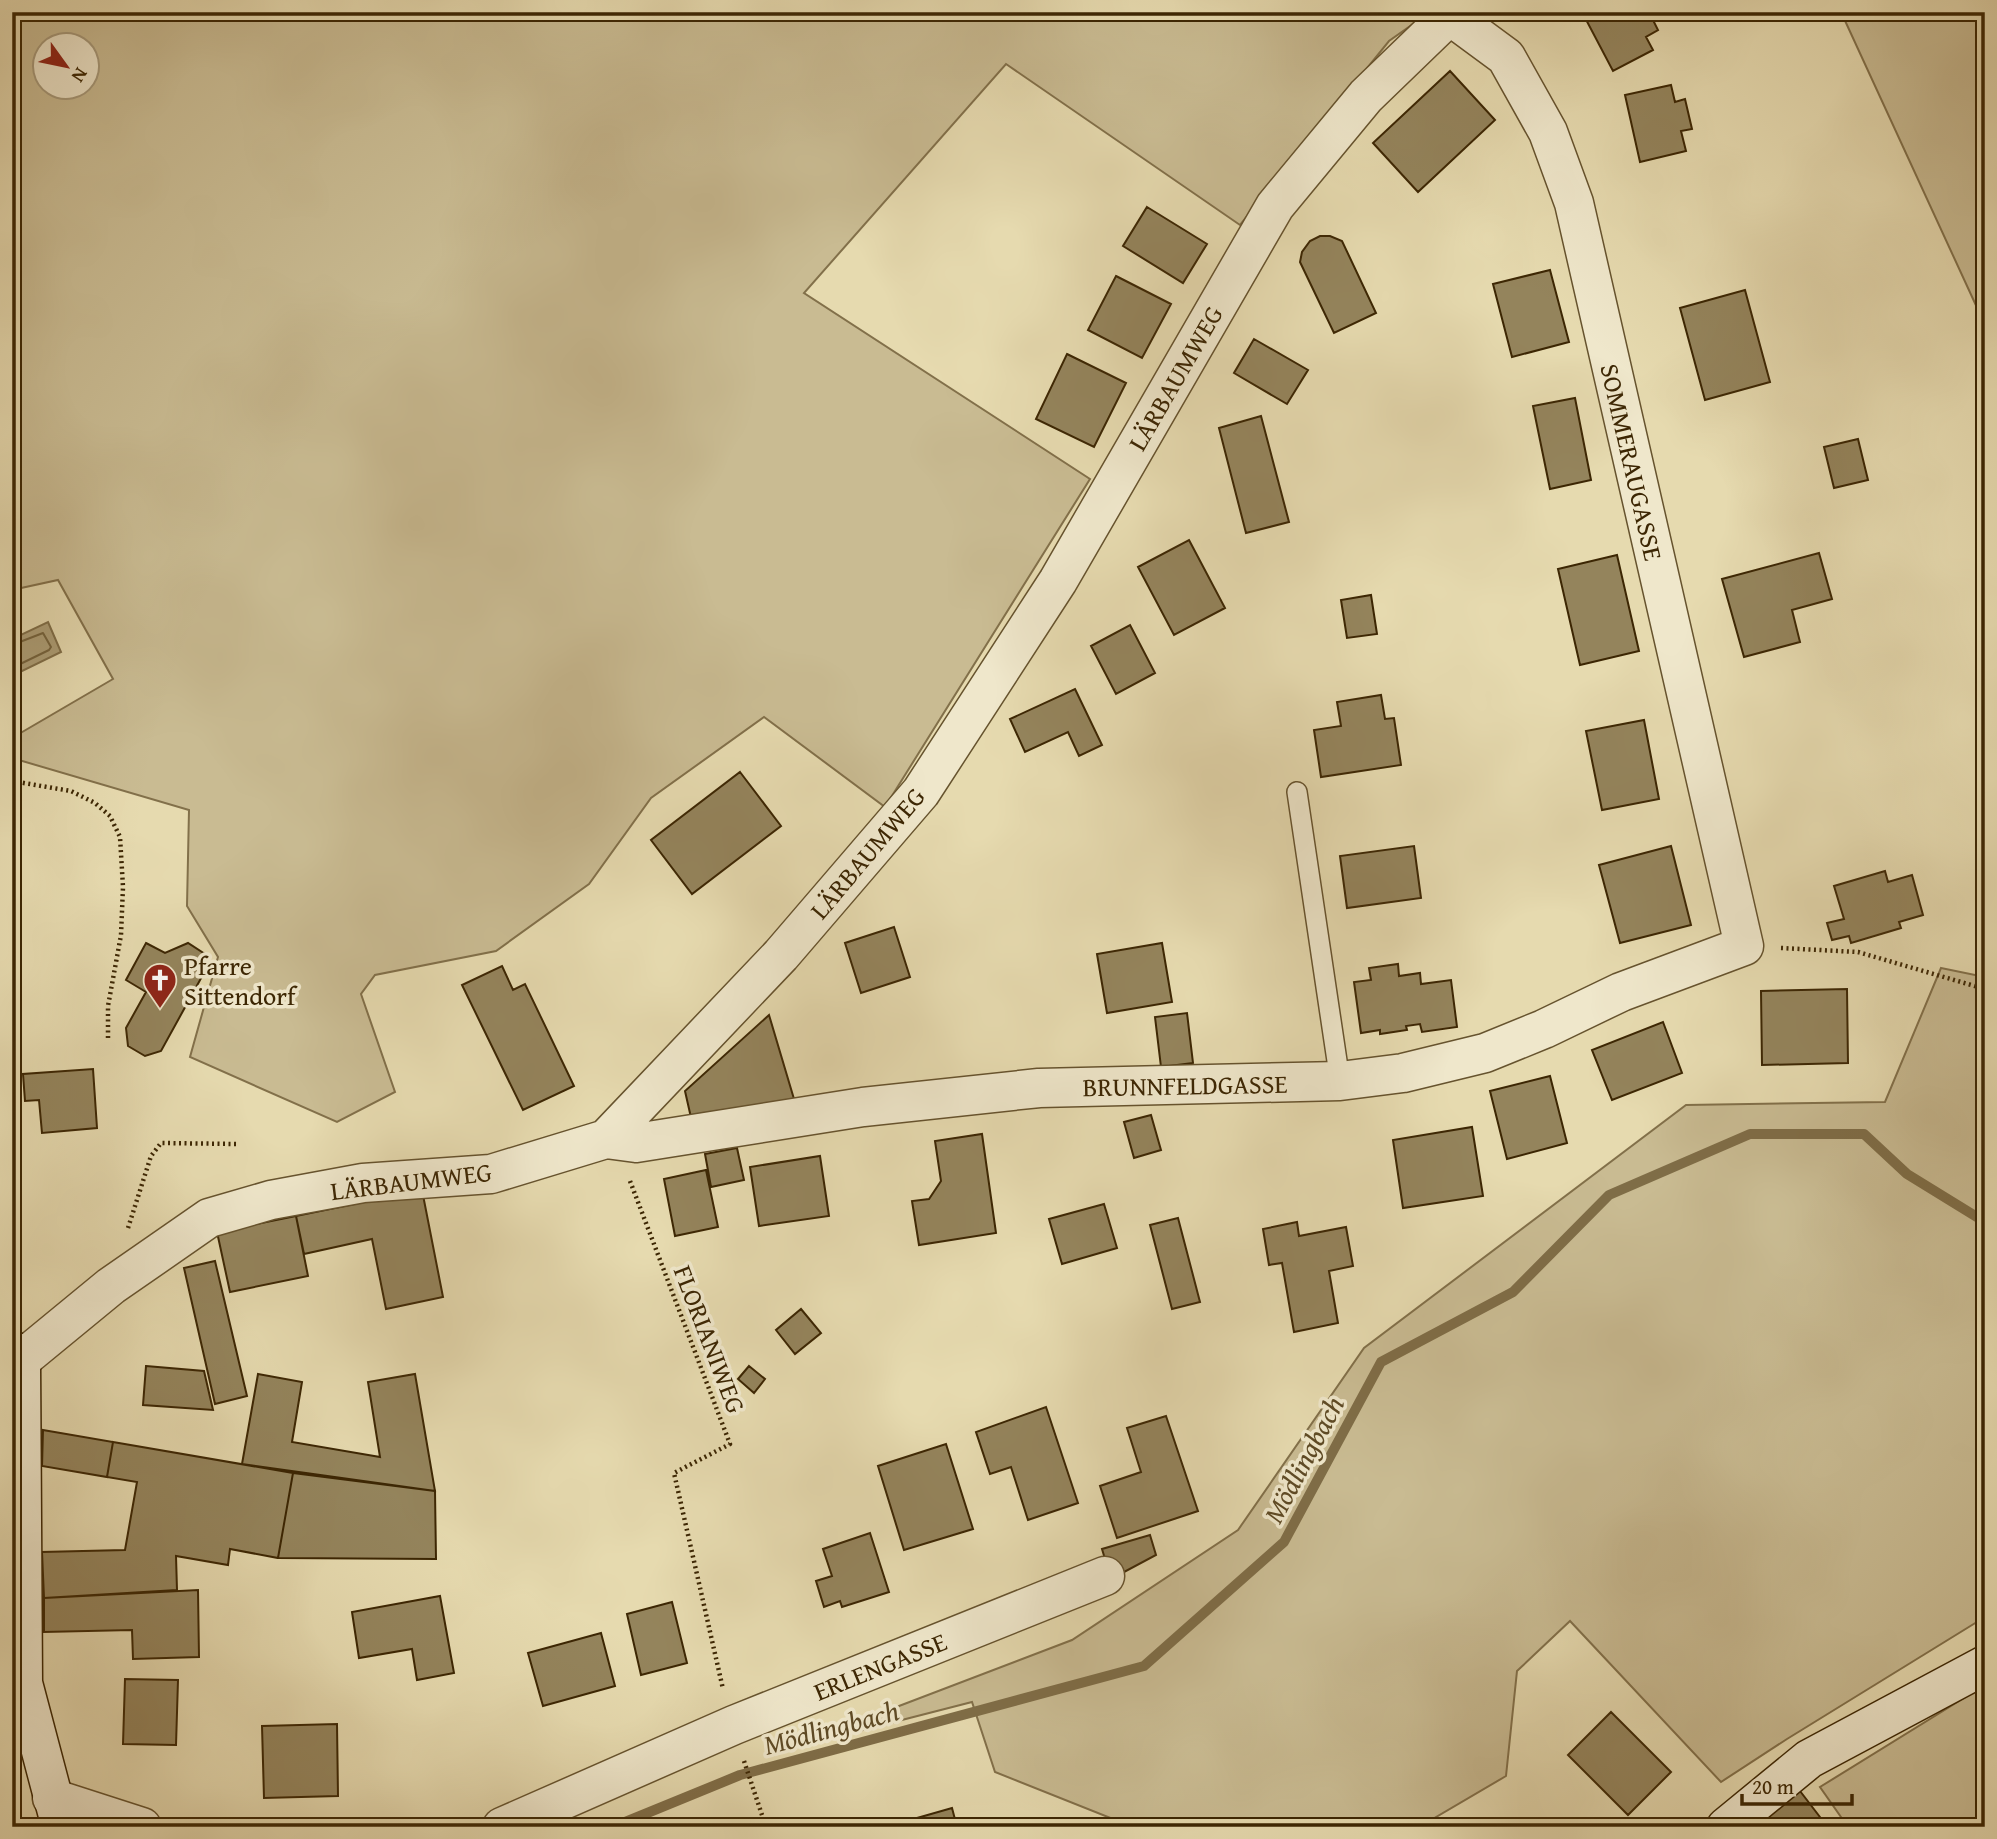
<svg xmlns="http://www.w3.org/2000/svg" width="1997" height="1839" viewBox="0 0 1997 1839" font-family="'Gentium Book Plus',serif">
	<style>
		.green { fill: #c9bb92; stroke: #82704a; stroke-width: 2; fill-rule: evenodd }
		.water { fill: #ac9d75; stroke: #7f6d47; stroke-width: 2 }
		.lines { fill: none; stroke-linecap: round; stroke-linejoin: round }
		.shore { stroke: #74623c; stroke-width: 2 }
		.stream { stroke: #7f6d47; stroke-width: 10 }
		.building { fill: #94845c; stroke: #3c2603; stroke-width: 2 }
		.lane-casing { stroke: #66532e; stroke-width: 22 }
		.street-casing { stroke: #66532e; stroke-width: 41 }
		.secondary-casing { stroke: #3c2603; stroke-width: 41 }
		.path { stroke: #3c2603; stroke-width: 4.5; stroke-dasharray: 2 3.5; stroke-linecap: butt }
		.lane { stroke: #efe7cb; stroke-width: 19 }
		.street { stroke: #efe7cb; stroke-width: 38 }
		.secondary { stroke: #efe7cb; stroke-width: 38 }
		.labels { text-anchor: middle; dominant-baseline: central; stroke-width: 7; stroke-linejoin: round; paint-order: stroke }
		.street-label { font-size: 26px; fill: #3c2603; stroke: #efe7cb }
		.poi-label { font-size: 26px; fill: #3c2603; stroke: #efe7cb; text-anchor: start }
		.water-label { font-size: 28px; font-style: italic; fill: #5e4a25; stroke: #efe7cb }
	</style>
	<rect width="100%" height="100%" fill="#e6daaf"/>
	<filter id="stains"><feTurbulence type="fractalNoise" baseFrequency=".00286" numOctaves="4"/><feColorMatrix values="0 0 0 0 .2 0 0 0 0 .09 0 0 0 0 .02 0 0 0 .5 -.17"/></filter>
	<radialGradient id="worn" r=".72"><stop offset=".6" stop-color="#630" stop-opacity="0"/><stop offset="1" stop-color="#630" stop-opacity=".3"/></radialGradient>
	<path class="green" d="M12,12H1430L1389,41L1240,225L1006,64L804,293L1090,479L885,807L764,717L651,798L589,884L496,951L375,975L361,994L395,1092L337,1122L190,1057L218,957L187,906L189,810L12,758V738L113,679L58,580L12,590ZM46,46H88V88H46Z
		M1841,12H1985V325Z
		M1941,968L1985,977V1617L1787,1739L1721,1782L1570,1621L1517,1671L1506,1776L1419,1827H1133L995,1772L972,1702L781,1751L1072,1640L1238,1530L1364,1348L1686,1105L1885,1102Z
		M1985,1685V1827H1848L1820,1787Z"/>
	<path class="water" d="M48,622L61,652L14,675L12,639Z"/>
	<g class="lines">
		<path class="shore" d="M12,645L43,633L51,647L49,650L12,668"/>
		<path class="stream" d="M613,1827L740,1775L1144,1666L1284,1542L1381,1362L1513,1292L1609,1195L1750,1134H1864L1907,1174L1985,1222"/>
	</g>
	<path class="building" d="M1582,12H1649L1658,30L1646,37L1653,50L1613,71Z
		M1450,71L1495,120L1418,192L1373,143Z
		M1671,85L1675,102L1685,99L1692,129L1681,131L1686,151L1640,162L1625,95Z
		M1147,207L1207,244L1183,283L1123,246Z
		M1320,236H1330L1342,241L1376,313L1334,333L1300,262L1302,252L1310,241Z
		M1550,270L1569,342L1512,357L1493,284Z
		M1116,276L1171,304L1142,358L1088,330Z
		M1745,290L1770,382L1705,400L1680,308Z
		M1254,339L1308,370L1287,404L1234,373Z
		M1067,354L1126,383L1094,447L1036,419Z
		M1575,398L1591,480L1550,489L1533,406Z
		M1261,416L1289,522L1246,533L1219,428Z
		M1858,439L1868,480L1834,488L1824,447Z
		M1189,540L1225,608L1174,635L1138,567Z
		M1819,553L1832,599L1792,610L1800,642L1744,657L1722,579Z
		M1617,555L1639,651L1580,665L1558,569Z
		M1371,595L1377,634L1347,638L1341,600Z
		M1130,625L1155,673L1116,694L1091,646Z
		M1075,689L1102,745L1079,756L1068,732L1025,752L1010,719Z
		M1381,695L1385,719L1394,718L1401,765L1321,777L1314,730L1341,726L1337,702Z
		M1644,720L1659,799L1602,810L1586,731Z
		M740,772L781,826L692,894L651,840Z
		M1414,846L1421,898L1347,908L1340,856Z
		M1671,846L1691,925L1620,943L1599,865Z
		M1885,871L1888,882L1912,875L1923,915L1899,922L1901,928L1851,943L1849,936L1832,940L1827,923L1844,919L1834,886Z
		M894,927L910,977L861,993L845,943Z
		M146,943L165,953L188,943L205,954V971L161,1051L145,1056L128,1046L126,1028L146,992L126,980Z
		M1162,943L1172,1002L1107,1013L1097,954Z
		M1398,964L1399,976L1420,973L1421,984L1451,980L1457,1027L1422,1032L1420,1024L1406,1026L1407,1030L1380,1034V1030L1361,1033L1354,982L1371,980L1369,968Z
		M502,966L513,990L525,984L574,1086L523,1110L462,985Z
		M1847,989L1848,1063L1762,1065L1761,991Z
		M1187,1013L1193,1063L1161,1067L1155,1017Z
		M769,1015L794,1099L692,1122L685,1091Z
		M1663,1022L1682,1073L1612,1100L1592,1050Z
		M93,1069L97,1128L42,1133L39,1100L25,1101L23,1074Z
		M1550,1076L1567,1143L1507,1159L1490,1091Z
		M1151,1115L1161,1150L1134,1158L1124,1122Z
		M1472,1127L1483,1196L1403,1208L1393,1140Z
		M982,1134L996,1233L919,1245L912,1201L929,1199L941,1181L935,1141Z
		M737,1148L744,1180L711,1187L705,1154Z
		M820,1156L829,1216L759,1226L750,1167Z
		M706,1170L718,1227L675,1236L664,1179Z
		M422,1190L443,1297L386,1309L372,1239L304,1254L296,1216Z
		M1104,1204L1117,1248L1062,1264L1049,1219Z
		M296,1216L308,1276L230,1292L217,1232Z
		M1178,1218L1200,1302L1172,1309L1150,1225Z
		M1297,1222L1299,1236L1346,1227L1353,1266L1329,1271L1338,1323L1294,1332L1282,1263L1269,1265L1263,1229Z
		M215,1261L247,1396L215,1404L184,1268Z
		M801,1309L821,1333L795,1354L776,1330Z
		M146,1366L204,1371L213,1410L143,1405Z
		M749,1366L765,1379L754,1393L738,1379Z
		M258,1374L302,1382L292,1442L380,1457L368,1382L415,1374L435,1491L242,1464Z
		M1046,1407L1078,1503L1028,1520L1011,1467L990,1474L976,1432Z
		M1166,1416L1198,1511L1117,1538L1100,1486L1141,1472L1127,1428Z
		M43,1430L113,1442L107,1477L42,1466Z
		M113,1442L293,1473L278,1558L230,1549L228,1565L176,1556L177,1590L44,1598L42,1552L125,1550L137,1482L107,1477Z
		M946,1444L973,1529L904,1550L878,1466Z
		M293,1473L435,1491L436,1559L278,1558Z
		M870,1533L889,1592L842,1607L840,1601L824,1607L816,1581L832,1576L823,1549Z
		M1150,1535L1156,1555L1111,1579L1102,1549Z
		M198,1590L199,1657L133,1659L132,1630L44,1632V1598Z
		M440,1596L454,1673L417,1680L412,1649L359,1658L352,1612Z
		M672,1602L687,1663L641,1675L627,1614Z
		M601,1633L615,1686L543,1706L528,1653Z
		M125,1679L178,1680L176,1745L123,1744Z
		M1611,1712L1671,1772L1628,1815L1568,1755Z
		M337,1724L338,1796L264,1798L262,1726Z
		M1800,1791L1823,1821L1815,1827H1753Z
		M952,1808L957,1827H897L896,1824Z"/>
	<g class="lines">
		<defs>
			<path id="lane" d="M1297,792L1340,1081"/>
			<path id="street" d="M606,1139L636,1143L863,1107L1039,1088L1340,1081L1403,1073L1485,1053L1544,1029L1621,992L1744,946L1574,203L1548,132L1506,57L1449,15
				M21,1360L111,1286L209,1218L271,1200L363,1183L491,1174L606,1139L781,955L921,792L1058,581L1275,206L1366,96L1453,12
				M52,1798L142,1827
				M502,1827L734,1725L1105,1576"/>
			<path id="secondary" d="M12,1350L21,1360L23,1683L61,1827
				M1726,1827L1809,1759L1985,1665"/>
		</defs>
		<use href="#lane" class="lane-casing"/>
		<use href="#street" class="street-casing"/>
		<use href="#secondary" class="secondary-casing"/>
		<path class="path" d="M12,781L71,791L95,803L110,816L120,837L123,887L121,935L108,1006V1039
			M1781,948L1858,952L1985,989
			M630,1181L730,1444L674,1473L723,1689
			M128,1228L151,1156L161,1143L238,1144
			M744,1761L766,1827"/>
		<use href="#lane" class="lane"/>
		<use href="#street" class="street"/>
		<use href="#secondary" class="secondary"/>
	</g>
	<defs>
		<symbol id="church-pin" viewBox="-11 -11 22 30"><path d="M0 17L-7.5 6A9.5 9.5 0 1 1 7.5 6Z" fill="#8f2418" stroke="#efe7cb"/><path d="M-1.2-6h2.4v3.5h3.3v2.4h-3.3V6h-2.4V-.1h-3.3v-2.4h3.3Z" fill="#fff"/></symbol>
	</defs>
	<g fill-rule="evenodd">
		<use href="#church-pin" x="141" y="961" width="38" height="52"/>
	</g>
	<g class="labels">
		<g class="street-label">
			<text transform="translate(1175 378) rotate(-60)">LÄRBAUMWEG</text>
			<text transform="translate(1632 462) rotate(77)">SOMMERAUGASSE</text>
			<text transform="translate(867 853) rotate(-50)">LÄRBAUMWEG</text>
			<text transform="translate(1185 1085) rotate(-1)">BRUNNFELDGASSE</text>
			<text transform="translate(411 1181) rotate(-7)">LÄRBAUMWEG</text>
			<text transform="translate(710 1339) rotate(69)">FLORIANIWEG</text>
			<text transform="translate(880 1666) rotate(-22)">ERLENGASSE</text>
		</g>
		<g class="poi-label">
			<text x="184" y="965">Pfarre<tspan x="184" dy="30">Sittendorf</tspan></text>
		</g>
		<g class="water-label">
			<text transform="translate(1303 1459) rotate(-62)">Mödlingbach</text>
			<text transform="translate(831 1727) rotate(-15)">Mödlingbach</text>
		</g>
	</g>
	<rect width="1997" height="1839" fill="none" stroke="#e6daaf" stroke-width="42"/>
	<rect x="14" y="14" width="1969" height="1811" fill="none" stroke="#3c2603" stroke-width="3.5"/>
	<rect x="21" y="21" width="1955" height="1797" fill="none" stroke="#3c2603" stroke-width="2"/>
	<g transform="translate(66 66) rotate(123)"><circle r="33" fill="#efe7cb" stroke="#a79a7b" stroke-width="2"/>
	<path d="M0-5L12 26L0 18L-12 26Z" fill="#8f2418"/>
	<text y="-10" font-size="19" font-weight="bold" text-anchor="middle" fill="#3c2603">N</text>
	</g>
	<path d="M1742 1794v10h110v-10" fill="none" stroke="#3c2603" stroke-width="3.5"/>
	<text x="1752" y="1794" font-size="21" fill="#3c2603" stroke="#efe7cb" stroke-width="5" paint-order="stroke">20 m</text>
	<rect width="100%" height="100%" filter="url(#stains)"/>
	<rect width="100%" height="100%" fill="url(#worn)"/>
</svg>
